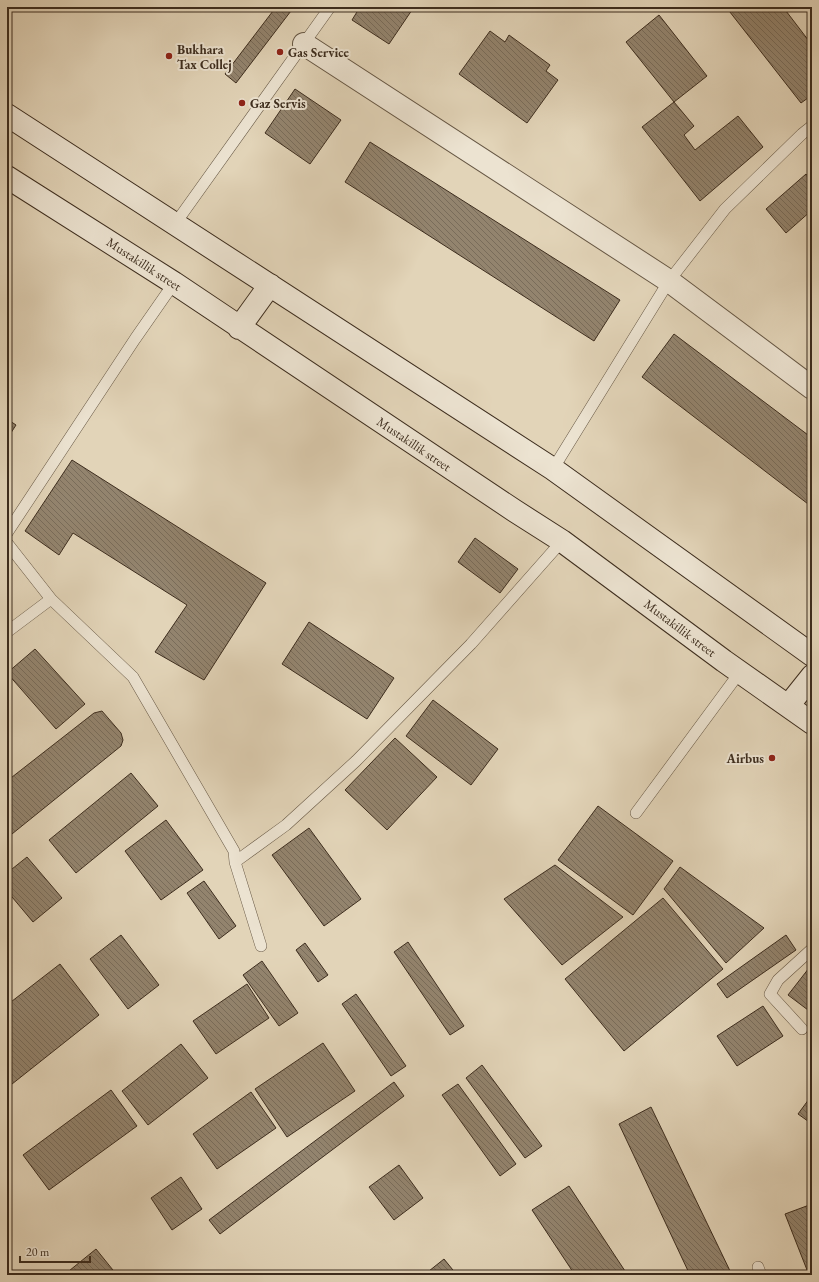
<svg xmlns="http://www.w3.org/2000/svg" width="819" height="1282" viewBox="0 0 819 1282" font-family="'EB Garamond',serif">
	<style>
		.building { fill: url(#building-back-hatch); stroke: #3d2d1e }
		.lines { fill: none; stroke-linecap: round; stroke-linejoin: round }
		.lane-casing { stroke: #665744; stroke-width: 12 }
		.street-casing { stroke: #665744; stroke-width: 24 }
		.secondary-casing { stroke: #3d2d1e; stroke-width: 24 }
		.lane { stroke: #ece3d1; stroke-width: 11 }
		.street { stroke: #ece3d1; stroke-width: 22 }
		.secondary { stroke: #ece3d1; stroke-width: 22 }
		.poi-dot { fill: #8f2418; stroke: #ece3d1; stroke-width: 1.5 }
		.labels { text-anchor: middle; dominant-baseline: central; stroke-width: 4; stroke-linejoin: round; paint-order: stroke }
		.poi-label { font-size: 13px; font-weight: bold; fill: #3d2d1e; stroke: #ece3d1; text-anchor: start }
		.street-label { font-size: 13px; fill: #3d2d1e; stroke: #ece3d1 }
	</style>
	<defs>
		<pattern id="building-back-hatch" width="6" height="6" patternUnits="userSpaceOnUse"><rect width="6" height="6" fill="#93846e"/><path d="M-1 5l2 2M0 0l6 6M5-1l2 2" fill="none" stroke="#796c5a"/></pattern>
	</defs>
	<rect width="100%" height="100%" fill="#e2d4b8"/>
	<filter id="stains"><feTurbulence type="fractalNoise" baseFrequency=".005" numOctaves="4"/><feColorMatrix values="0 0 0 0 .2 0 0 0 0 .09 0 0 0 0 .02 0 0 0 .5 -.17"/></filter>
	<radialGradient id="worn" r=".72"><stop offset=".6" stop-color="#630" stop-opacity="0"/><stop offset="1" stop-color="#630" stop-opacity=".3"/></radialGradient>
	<path class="building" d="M276,7H294L236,83L225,74Z
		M360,7H414L389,44L352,20Z
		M726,7H783L812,45V95L801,103Z
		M659,15L707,76L674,102L626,42Z
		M490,31L505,42L509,35L550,65L546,71L558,80L527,123L459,74Z
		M295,89L341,120L310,164L265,133Z
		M674,102L694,126L684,135L695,150L738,116L763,147L700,201L642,127Z
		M370,142L620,300L594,341L345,182Z
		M806,174L812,182V210L786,233L766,209Z
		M674,334L812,438V507L642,377Z
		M7,419L16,425L7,439Z
		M72,460L266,583L204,680L155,652L187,605L73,533L59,555L25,531Z
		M475,538L518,569L500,593L458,562Z
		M309,622L394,678L367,719L282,664Z
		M35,649L85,704L56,729L7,673Z
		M433,700L498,749L471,785L406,736Z
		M102,711L121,733L123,740L121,746L7,838V781L94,713Z
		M395,738L437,777L387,830L345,790Z
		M131,773L158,806L76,873L49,840Z
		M598,806L673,861L633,915L558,860Z
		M166,820L203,870L161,900L125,851Z
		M309,828L361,899L324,926L272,855Z
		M27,857L62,898L33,922L7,891V873Z
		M555,865L623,917L562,965L504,899Z
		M680,867L764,928L726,963L664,889Z
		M204,881L236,926L219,939L187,893Z
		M663,898L723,969L624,1051L565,979Z
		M121,935L159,985L128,1009L90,959Z
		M786,935L796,950L727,998L717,984Z
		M408,942L464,1026L450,1035L394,952Z
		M305,943L328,975L318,982L296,950Z
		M262,961L298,1013L279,1026L243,975Z
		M60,964L99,1015L7,1088V1005Z
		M809,968L812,971V1013L788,995Z
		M247,984L269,1018L216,1054L193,1021Z
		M356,994L406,1066L391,1076L342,1004Z
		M763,1006L783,1036L737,1066L717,1036Z
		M323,1043L355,1091L287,1137L255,1089Z
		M181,1044L208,1078L148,1125L122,1091Z
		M482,1065L542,1146L525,1158L466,1078Z
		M394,1082L404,1096L220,1234L209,1220Z
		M458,1084L516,1164L500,1176L442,1095Z
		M111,1090L137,1126L49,1190L23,1155Z
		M251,1092L276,1128L217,1169L193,1134Z
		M812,1095V1124L798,1114Z
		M651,1107L732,1275H690L619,1124Z
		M399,1165L423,1198L394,1220L369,1187Z
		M181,1177L202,1209L172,1230L151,1198Z
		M569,1186L627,1274L625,1275H575L532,1210Z
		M812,1204V1275H809L785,1214Z
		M96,1249L117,1275H64Z
		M444,1259L457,1275H424Z"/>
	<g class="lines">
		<defs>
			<path id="lane" d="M175,224L330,7
				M553,469L669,281L725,209L802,134L812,126
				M7,533L135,339L174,283
				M7,543L51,599L133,677L234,851L235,862L261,946
				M7,632L51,599
				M636,813L740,672
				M235,862L286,825L356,761L471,644L562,541
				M802,1029L770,994L778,980L812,949
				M758,1267L761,1275"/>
			<path id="street" d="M304,44L669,281L812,388"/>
			<path id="secondary" d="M7,115L553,469L812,655
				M7,177L174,283L515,511L562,541L724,661L812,723
				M239,328L270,285
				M788,706L812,676"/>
		</defs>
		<use href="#lane" class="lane-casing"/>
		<use href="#street" class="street-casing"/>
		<use href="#secondary" class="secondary-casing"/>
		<use href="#lane" class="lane"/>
		<use href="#street" class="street"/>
		<use href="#secondary" class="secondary"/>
	</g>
	<g class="poi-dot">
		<circle cx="280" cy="52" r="4"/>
		<circle cx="169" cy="56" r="4"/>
		<circle cx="242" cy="103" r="4"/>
		<circle cx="772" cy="758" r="4"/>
	</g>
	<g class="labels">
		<g class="poi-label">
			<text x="177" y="49">Bukhara<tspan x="177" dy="15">Tax Collej</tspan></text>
			<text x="288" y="52">Gas Service</text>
			<text x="250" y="103">Gaz Servis</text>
			<text x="764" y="758" text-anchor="end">Airbus</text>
		</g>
		<g class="street-label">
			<text transform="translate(144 264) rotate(33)">Mustakillik street</text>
			<text transform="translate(414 444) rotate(34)">Mustakillik street</text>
			<text transform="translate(680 628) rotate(37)">Mustakillik street</text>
		</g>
	</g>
	<rect width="819" height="1282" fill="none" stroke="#e2d4b8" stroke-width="24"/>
	<rect x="8" y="8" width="803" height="1266" fill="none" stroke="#3d2d1e" stroke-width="2"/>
	<rect x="12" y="12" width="795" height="1258" fill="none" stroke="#3d2d1e"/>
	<path d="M20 1256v6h70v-6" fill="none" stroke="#3d2d1e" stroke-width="2"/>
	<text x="26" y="1256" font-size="12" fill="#3d2d1e" stroke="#ece3d1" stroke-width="3" paint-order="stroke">20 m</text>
	<rect width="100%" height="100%" filter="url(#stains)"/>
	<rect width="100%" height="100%" fill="url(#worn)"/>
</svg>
